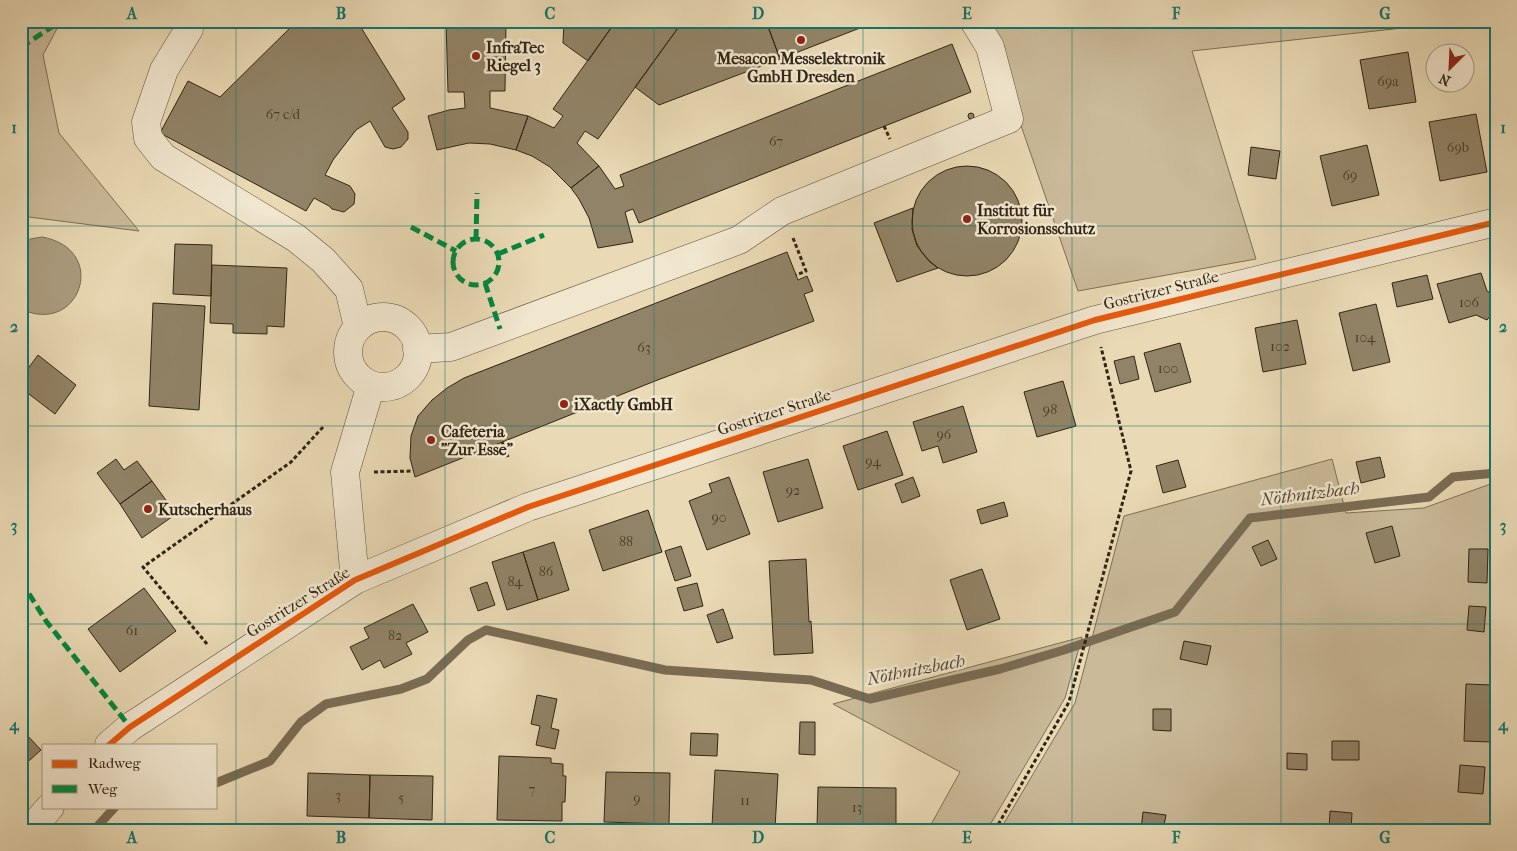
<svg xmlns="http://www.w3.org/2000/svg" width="1517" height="851" viewBox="0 0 1517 851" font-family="'IM FELL French Canon',serif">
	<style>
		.green { fill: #caba99; stroke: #7e7056 }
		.water { fill: #aa9c7e; stroke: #7a6c54 }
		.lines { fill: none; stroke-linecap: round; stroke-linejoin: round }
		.stream { stroke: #7a6c54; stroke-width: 9 }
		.building { fill: #918367; stroke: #312514 }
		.minor-casing { stroke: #5f523c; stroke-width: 29 }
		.path { stroke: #312514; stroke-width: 3; stroke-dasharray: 4 2.5; stroke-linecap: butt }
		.minor { stroke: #f1e6ce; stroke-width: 28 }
		.quiet { stroke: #00873e; stroke-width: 5; stroke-dasharray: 10 5; stroke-linecap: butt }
		.cycleway-casing { stroke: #f1e6ce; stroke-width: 9 }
		.cycleway { stroke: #e8590c; stroke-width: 6 }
		.grid { fill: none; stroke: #0f766e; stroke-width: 1; stroke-opacity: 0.55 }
		.poi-dot { fill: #8f2418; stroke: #f1e6ce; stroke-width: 2 }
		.labels { text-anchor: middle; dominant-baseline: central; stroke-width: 5; stroke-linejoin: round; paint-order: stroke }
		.number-label { font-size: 14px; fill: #493c29 }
		.poi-label { font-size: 16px; font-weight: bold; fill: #312514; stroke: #f1e6ce; text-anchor: start }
		.street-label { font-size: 16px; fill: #312514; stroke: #f1e6ce }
		.water-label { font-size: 18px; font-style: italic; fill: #554934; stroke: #f1e6ce }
		.neatline { fill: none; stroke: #0f766e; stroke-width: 2 }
		.grid-label { font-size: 16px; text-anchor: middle; font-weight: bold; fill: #0f766e }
	</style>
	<rect width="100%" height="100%" fill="#e9d9b4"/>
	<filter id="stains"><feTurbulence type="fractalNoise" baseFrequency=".004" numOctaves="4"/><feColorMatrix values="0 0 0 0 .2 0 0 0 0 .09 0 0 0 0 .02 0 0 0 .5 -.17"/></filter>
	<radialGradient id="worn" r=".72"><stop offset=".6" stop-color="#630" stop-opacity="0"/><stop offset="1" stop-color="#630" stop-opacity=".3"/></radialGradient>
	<path class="green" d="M21,21H61L43,55L59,133L139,231L21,216Z
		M985,21H1467L1192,51L1256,259L1078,291Z
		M1332,459L1346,513L1424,508L1496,482V830H1000L1075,703L1124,516Z
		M1082,637L1065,698L987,830H928L960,772L833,704Z"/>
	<path class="water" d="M42,237C110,249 80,337 21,309V243L30,239Z"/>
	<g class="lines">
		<path class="stream" d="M216,783L270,761L301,722L326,704L401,689L427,679L468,640L486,630L665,670L811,680L870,699L1000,669L1064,650L1175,612L1250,518L1429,497L1453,477L1496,473
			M95,829L115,807"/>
	</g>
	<path class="building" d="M288,21H357L405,99L392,108L408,132V139L401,147L393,149L385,147L370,121L356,130L333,160L325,175L350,186L355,194L354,204L344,212L332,209L329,206L314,198L306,211L160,133L188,81L220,97L291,27Z
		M446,21H506L505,91H490V108L528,116L516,150L490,144L469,143L437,150L428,116L449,110L465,108L464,92H448Z
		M564,21H616L588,61L563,43Z
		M683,21L598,139L585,131L577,143L599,166L571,188L550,167L532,156L516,150L528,116L554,128L563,116L553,109L616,21Z
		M683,21H766L780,59L659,105L635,87Z
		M766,21H878L780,59Z
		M952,44L971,92L639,223L633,209L625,212L633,242L598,248L589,218L579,199L571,188L599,166L615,189L624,186L620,175Z
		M1408,52L1416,102L1369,109L1360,60Z
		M968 116a3 3 0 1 1 6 0a3 3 0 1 1-6 0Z
		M1476,114L1487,172L1440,181L1429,122Z
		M1367,145L1379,195L1332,206L1320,156Z
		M1251,147L1280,151L1276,179L1248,175Z
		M912 221a55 55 0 1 1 110 0a55 55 0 1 1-110 0Z
		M913,208L912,229L917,246L930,262L938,268L897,282L874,223Z
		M175,244L212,245L211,296L173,294Z
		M787,252L798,280L807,276L813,291L804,294L814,321L655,381L415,477L410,458L411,436L418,416L432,400L447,388L464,378Z
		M212,265L287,268L284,327L267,326V334L233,333V324L210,323Z
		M1481,273L1487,291L1496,296V308L1487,320L1476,315L1449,323L1437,284Z
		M1427,275L1433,299L1397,307L1392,283Z
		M153,303L205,306L199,410L149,406Z
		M1376,304L1390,362L1353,371L1339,313Z
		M1297,320L1306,364L1263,372L1255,328Z
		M1180,343L1191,382L1155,392L1144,353Z
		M38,355L76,385L55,414L21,388V378Z
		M1134,356L1139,379L1120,384L1114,361Z
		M1063,381L1076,426L1037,437L1024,392Z
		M1492,388H1496V402H1493Z
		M963,406L977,452L943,463L938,446L922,451L913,422Z
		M887,431L903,475L858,490L843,446Z
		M1380,457L1385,477L1361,483L1356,462Z
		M116,459L124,470L137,461L152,481L120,504L97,473Z
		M808,459L823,508L778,522L763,472Z
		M1178,460L1186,487L1163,493L1156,466Z
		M729,477L750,534L707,550L689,501L712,492L709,484Z
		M913,477L920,496L902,503L895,484Z
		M152,481L176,514L142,538L120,504Z
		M1004,502L1008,516L981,524L977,510Z
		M648,510L662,552L603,571L589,530Z
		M1392,526L1400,556L1375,563L1366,533Z
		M1268,540L1277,559L1261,566L1252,547Z
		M554,542L569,590L538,600L523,552Z
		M681,546L691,576L675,581L665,551Z
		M1469,549H1488L1487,583L1468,582Z
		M523,552L538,600L507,610L492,562Z
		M806,559L809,622L811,621L813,653L774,655L769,561Z
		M982,569L1000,619L967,630L950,580Z
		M487,582L495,605L478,611L470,588Z
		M697,583L703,606L684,611L677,588Z
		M144,588L176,631L120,672L88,629Z
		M413,604L428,632L406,643L412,654L384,668L380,660L362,670L350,647L369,638L364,628Z
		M1469,606L1486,607L1484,632L1467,630Z
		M723,609L733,638L717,643L707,615Z
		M1184,641L1211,646L1207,665L1180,659Z
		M1466,684L1493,685L1491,742L1464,741Z
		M537,695L557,699L551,728L559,730L555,749L536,745L540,726L531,724Z
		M1153,709H1171V731L1153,730Z
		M800,722H815V755L799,754Z
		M691,733L718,734L717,756L690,755Z
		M27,735L41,750L21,768V740Z
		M1332,741H1359V760H1332Z
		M1287,753L1307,754V770L1287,769Z
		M499,756L551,758V763L563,764V776H566L565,802H562V821L497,820Z
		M1460,765L1485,767L1483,794L1458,792Z
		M715,770L778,774L775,829L712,826Z
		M606,772L670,773L669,824L604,822Z
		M308,773L370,775L369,818L307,816Z
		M370,775L433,776L432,820L369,818Z
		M818,787L896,788V828L817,827Z
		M1330,811L1352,813L1351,830H1329Z
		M1143,812L1166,815L1163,830H1141Z"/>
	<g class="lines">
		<defs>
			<path id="minor" d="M189,29L164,70L146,122L148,138L163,157L296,238L323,260L349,289L358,327
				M348 352a35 35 0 1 1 70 0a35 35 0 1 1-70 0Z
				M417,349L451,347L739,240L782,211L1009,119L990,47L974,21
				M355,580L345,472L371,385
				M109,745L130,727L355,580L528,507L1095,320L1496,222
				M30,830L50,807"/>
		</defs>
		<use href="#minor" class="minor-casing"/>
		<path class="path" d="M884,126L890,139
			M793,238L806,271L796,275
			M502,442L508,457
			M374,472L413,471
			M207,644L143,567L291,462L323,427
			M995,830L1069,702L1131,471L1101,347"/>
		<use href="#minor" class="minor"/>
		<path class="quiet" d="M21,47L61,21
			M411,227L456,251
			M476,239L477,193
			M453 262a23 23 0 1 1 46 0a23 23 0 1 1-46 0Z
			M498,254L544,235
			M485,283L500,329
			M21,581L46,621L130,727"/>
		<defs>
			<path id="cycleway" d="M109,745L130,727L355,580L528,507L1095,320L1496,222"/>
		</defs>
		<use href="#cycleway" class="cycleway-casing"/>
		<use href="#cycleway" class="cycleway"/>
	</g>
	<path class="grid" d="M236,21V830M445,21V830M654,21V830M863,21V830M1072,21V830M1281,21V830M21,226H1496M21,426H1496M21,624H1496"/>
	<g class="poi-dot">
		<circle cx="801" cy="40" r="5"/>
		<circle cx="476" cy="56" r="5"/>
		<circle cx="967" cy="219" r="5"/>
		<circle cx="564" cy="404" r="5"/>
		<circle cx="431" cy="440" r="5"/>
		<circle cx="148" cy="509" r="5"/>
	</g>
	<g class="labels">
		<g class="number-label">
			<text x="1388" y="81">69a</text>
			<text x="283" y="114">67 c/d</text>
			<text x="776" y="141">67</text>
			<text x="1458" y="147">69b</text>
			<text x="1350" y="175">69</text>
			<text x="1469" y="302">106</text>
			<text x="1365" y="337">104</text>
			<text x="1280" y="346">102</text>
			<text x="644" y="347">63</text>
			<text x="1168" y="368">100</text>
			<text x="1050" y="409">98</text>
			<text x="944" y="434">96</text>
			<text x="873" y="461">94</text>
			<text x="793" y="490">92</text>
			<text x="719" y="517">90</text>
			<text x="626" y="541">88</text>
			<text x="546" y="571">86</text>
			<text x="515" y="581">84</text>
			<text x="132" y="630">61</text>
			<text x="395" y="635">82</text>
			<text x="532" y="789">7</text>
			<text x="338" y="795">3</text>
			<text x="401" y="797">5</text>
			<text x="637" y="798">9</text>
			<text x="745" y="800">11</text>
			<text x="857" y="807">13</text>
		</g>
		<g class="poi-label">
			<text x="486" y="47">InfraTec<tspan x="486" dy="18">Riegel 3</tspan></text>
			<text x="801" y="58" text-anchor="middle">Mesacon Messelektronik<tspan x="801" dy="18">GmbH Dresden</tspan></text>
			<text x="977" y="210">Institut für<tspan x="977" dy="18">Korrosionsschutz</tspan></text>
			<text x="574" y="404">iXactly GmbH</text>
			<text x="441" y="431">Cafeteria<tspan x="441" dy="18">"Zur Esse"</tspan></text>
			<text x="158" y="509">Kutscherhaus</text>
		</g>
		<g class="street-label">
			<text transform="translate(1161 290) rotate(-14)">Gostritzer Straße</text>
			<text transform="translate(774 412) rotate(-18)">Gostritzer Straße</text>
			<text transform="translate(298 602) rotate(-32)">Gostritzer Straße</text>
		</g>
		<g class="water-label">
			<text transform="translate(1310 494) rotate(-7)">Nöthnitzbach</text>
			<text transform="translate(916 670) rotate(-11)">Nöthnitzbach</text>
		</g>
	</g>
	<rect width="1517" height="851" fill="none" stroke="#e9d9b4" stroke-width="55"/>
	<rect x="42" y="744" width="175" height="65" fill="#f1e6ce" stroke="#a49984"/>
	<rect x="52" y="760" width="25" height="8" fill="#e8590c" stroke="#a49984"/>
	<text x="88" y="768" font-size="15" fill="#312514">Radweg</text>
	<rect x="52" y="785" width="25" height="8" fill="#00873e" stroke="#a49984"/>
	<text x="88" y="794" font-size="15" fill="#312514">Weg</text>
	<g transform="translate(1450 68) rotate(204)"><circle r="24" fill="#f1e6ce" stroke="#a49984"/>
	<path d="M0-4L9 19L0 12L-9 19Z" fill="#8f2418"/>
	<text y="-8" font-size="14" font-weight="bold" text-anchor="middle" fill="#312514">N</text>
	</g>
	<rect x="28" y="28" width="1462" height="796" class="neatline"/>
	<g class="grid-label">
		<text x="132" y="19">A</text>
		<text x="341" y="19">B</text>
		<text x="550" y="19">C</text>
		<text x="758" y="19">D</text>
		<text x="967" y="19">E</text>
		<text x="1176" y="19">F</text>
		<text x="1385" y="19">G</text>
		<text x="14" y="133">1</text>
		<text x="1503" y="133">1</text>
		<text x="14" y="332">2</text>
		<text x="1503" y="332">2</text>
		<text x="14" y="531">3</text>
		<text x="1503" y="531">3</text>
		<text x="14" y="730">4</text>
		<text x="1503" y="730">4</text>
		<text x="132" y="843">A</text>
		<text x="341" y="843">B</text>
		<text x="550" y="843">C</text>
		<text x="758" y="843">D</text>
		<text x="967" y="843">E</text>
		<text x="1176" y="843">F</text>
		<text x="1385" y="843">G</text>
	</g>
	<rect width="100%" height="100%" filter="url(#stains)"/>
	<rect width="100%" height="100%" fill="url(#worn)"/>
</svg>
